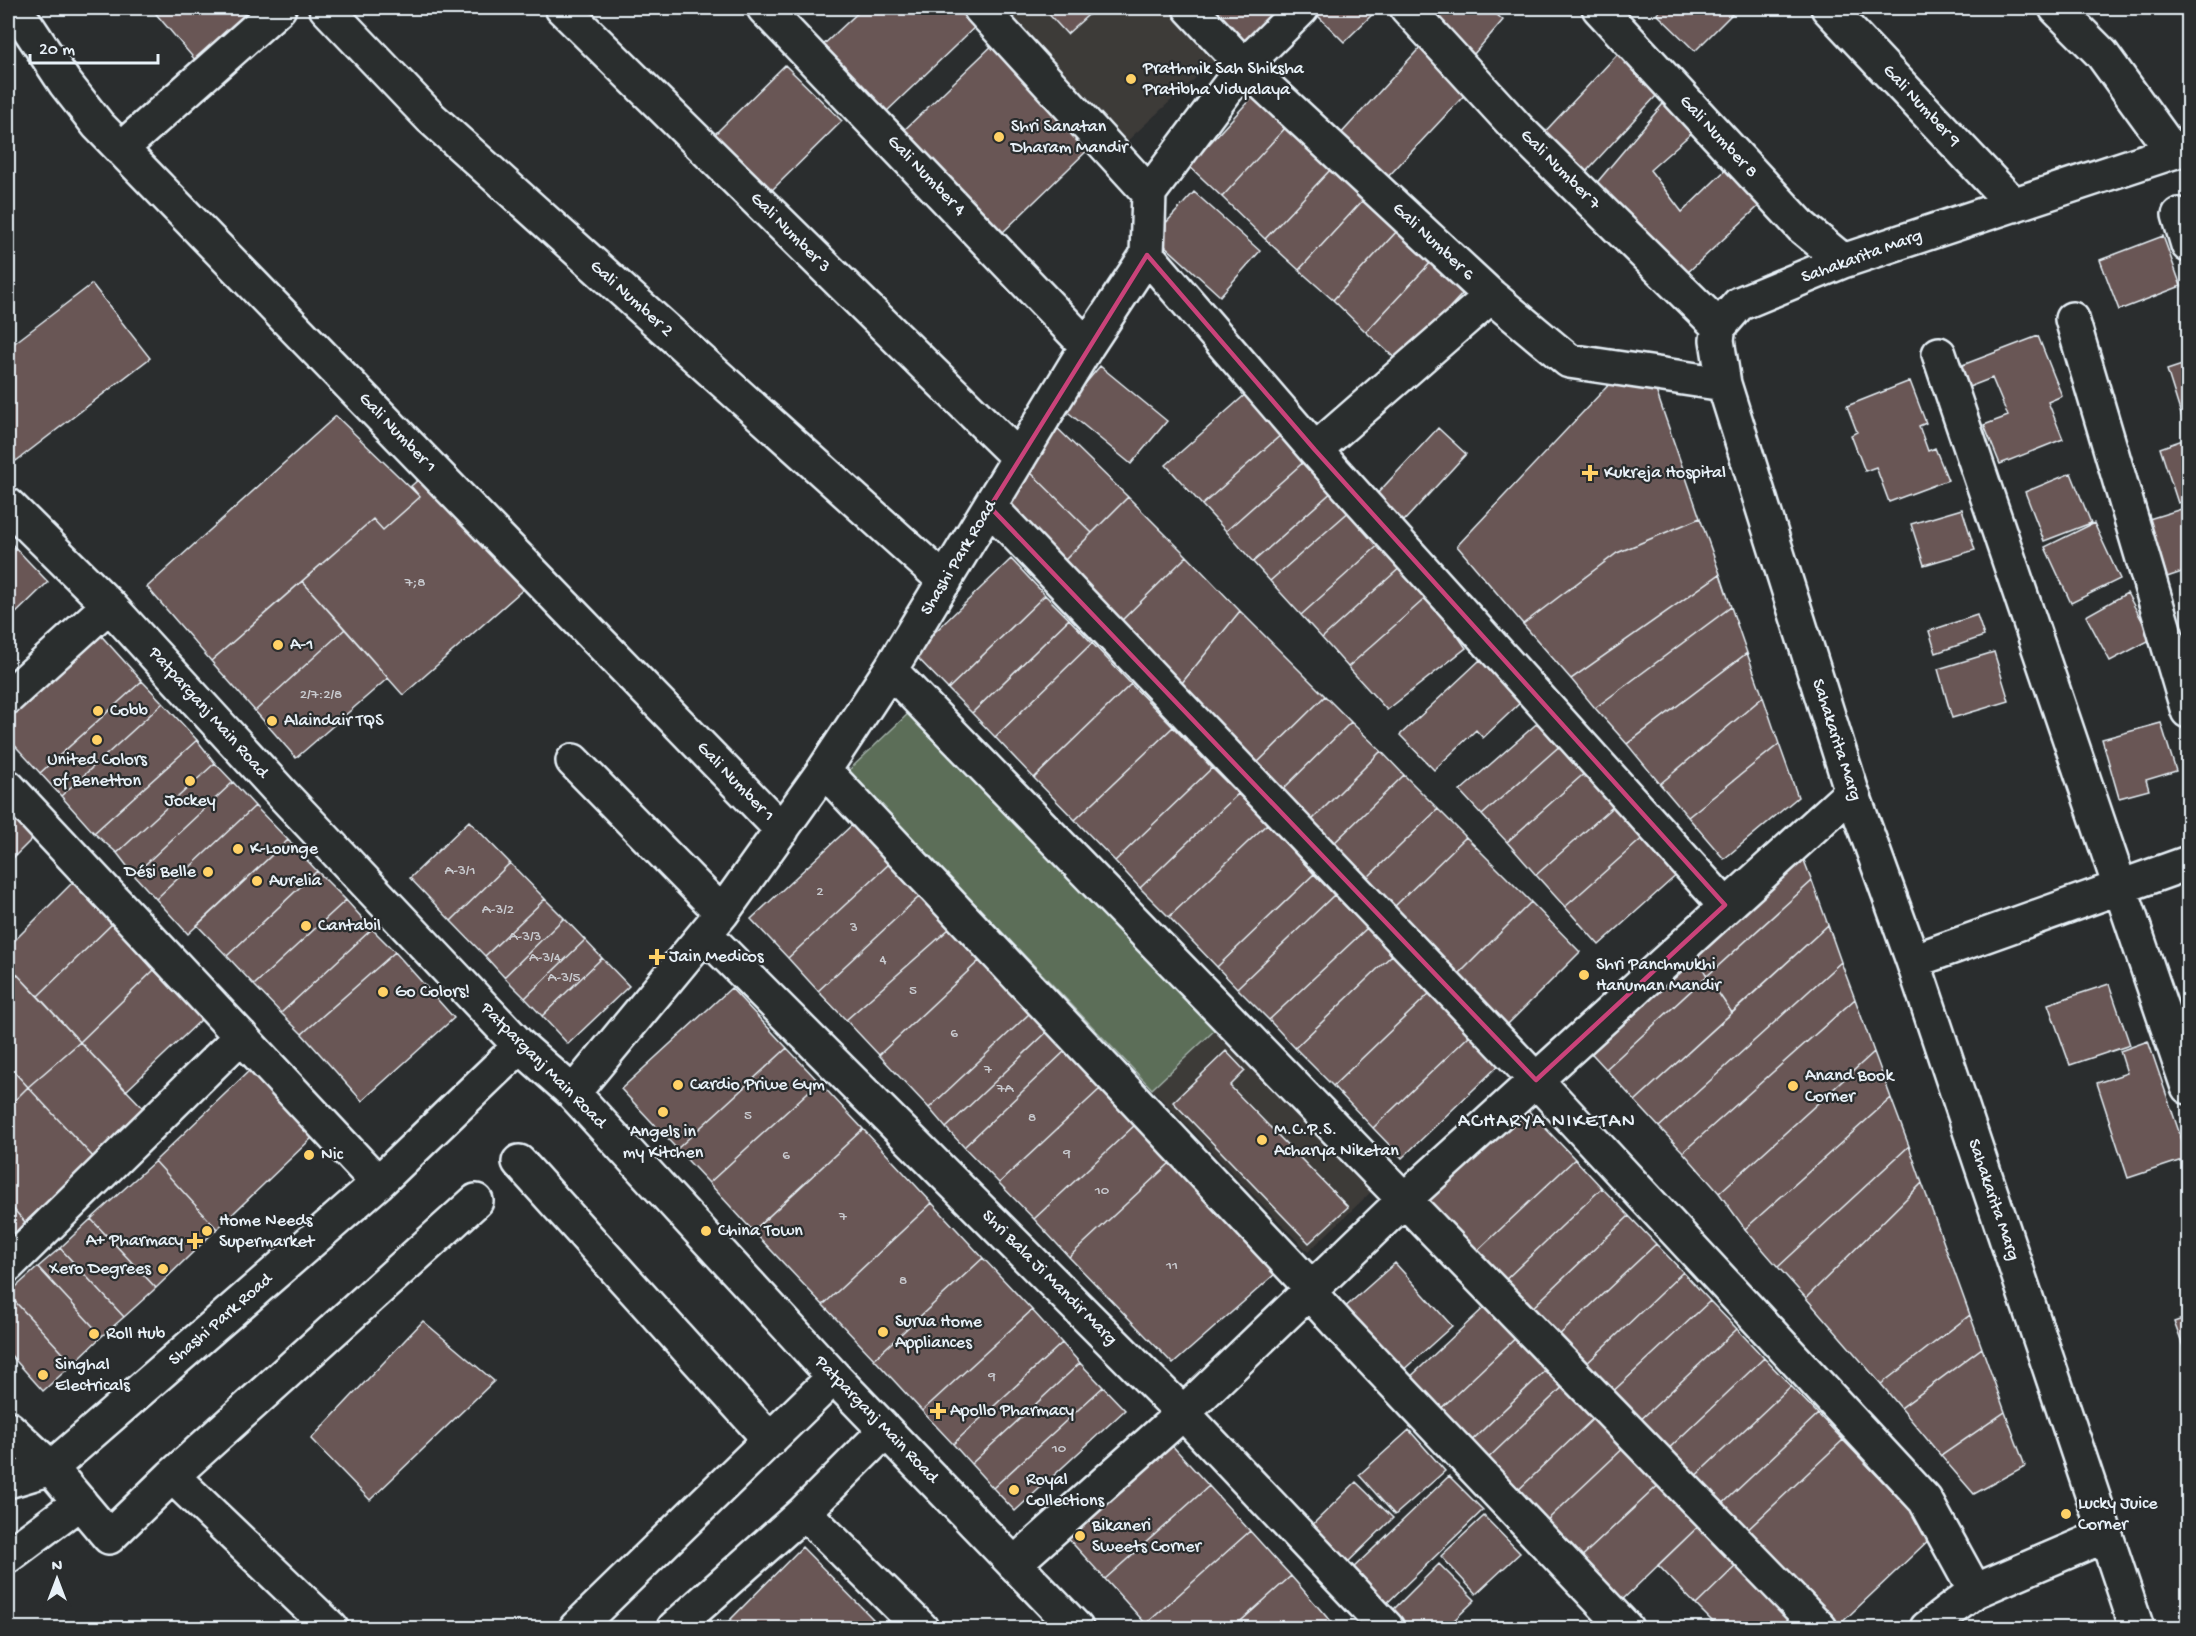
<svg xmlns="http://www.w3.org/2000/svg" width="2196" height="1636" viewBox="0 0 2196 1636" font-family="'Gochi Hand',sans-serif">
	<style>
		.built { fill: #3d3a39 }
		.green { fill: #5c6e58; stroke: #a2b0a8; stroke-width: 1.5 }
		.building { fill: #695754; stroke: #e8f1f8; stroke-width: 1.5 }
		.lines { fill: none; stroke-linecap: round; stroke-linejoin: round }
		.minor-casing { stroke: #e8f1f8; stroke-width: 38 }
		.minor { stroke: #2a2d2e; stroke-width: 33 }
		.marked { fill: none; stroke: #ca437a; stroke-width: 4.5; stroke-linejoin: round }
		.poi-dot { fill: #ffd166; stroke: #2a2d2e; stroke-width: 2 }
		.labels { text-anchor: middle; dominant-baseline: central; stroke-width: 4.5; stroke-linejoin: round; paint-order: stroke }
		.number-label { font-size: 15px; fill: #c8cacf }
		.poi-label { font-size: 18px; fill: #e8f1f8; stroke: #2a2d2e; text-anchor: start }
		.street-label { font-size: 18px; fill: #e8f1f8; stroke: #2a2d2e }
		.neighbourhood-label { font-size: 20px; letter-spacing: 1.5px; fill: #e8f1f8; stroke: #2a2d2e }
	</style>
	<rect width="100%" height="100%" fill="#2a2d2e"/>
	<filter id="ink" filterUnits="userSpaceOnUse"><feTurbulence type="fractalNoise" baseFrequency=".0167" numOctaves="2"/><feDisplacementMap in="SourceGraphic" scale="12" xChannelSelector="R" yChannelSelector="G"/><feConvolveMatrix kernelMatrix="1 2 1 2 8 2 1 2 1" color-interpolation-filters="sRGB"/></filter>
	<g filter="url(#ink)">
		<path class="built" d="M1003,8H1165L1214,61L1126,142Z
			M1216,1029L1372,1191L1308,1252L1152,1089Z"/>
		<path class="green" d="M912,710L1216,1029L1152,1089L848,771Z"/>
		<path class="building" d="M151,8H260L202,68Z
			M863,8H962L978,24L885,113L821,47Z
			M1043,8H1096L1067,34Z
			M1196,8H1286L1234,52Z
			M1314,8H1379L1344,42L1312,10Z
			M1442,8H1489L1503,20L1468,61L1427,25Z
			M1663,8H1738L1695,51L1657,14Z
			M999,39L1097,141L999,236L900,134Z
			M1425,42L1473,86L1385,180L1338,137Z
			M1628,43L1669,82L1582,176L1540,137Z
			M785,65L842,121L770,192L714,135Z
			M1673,92L1702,124L1650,170L1682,212L1740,156L1776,190L1686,274L1594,186Z
			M1254,95L1287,126L1222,197L1189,166Z
			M1287,126L1331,169L1265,239L1222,197Z
			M1331,169L1364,199L1299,270L1265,239Z
			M1194,192L1260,251L1220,296L1154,236Z
			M1364,199L1398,230L1333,300L1299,270Z
			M1398,230L1432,261L1366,332L1333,300Z
			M2163,236L2181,286L2119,310L2100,260Z
			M1432,261L1465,291L1399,362L1366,332Z
			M92,284L150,358L16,461L8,450V348Z
			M2038,336L2062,396L2048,402L2063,439L2000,464L1984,425L2008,416L1992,378L1969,387L1960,366Z
			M2188,363V426L2185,427L2167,370Z
			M1100,366L1167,421L1131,464L1064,409Z
			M1616,377L1653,382L1700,518L1617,553L1523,624L1457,546Z
			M1910,381L1926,423L1919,426L1928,451L1935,448L1948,480L1889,502L1876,467L1865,471L1851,435L1857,432L1847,406Z
			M1247,393L1283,433L1202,505L1166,465Z
			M336,416L420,497L383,530L373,519L211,661L147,587Z
			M1052,423L1128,497L1092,533L1024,466Z
			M1438,428L1466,454L1404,521L1376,495Z
			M1283,433L1307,459L1226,531L1202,505Z
			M2188,438V500L2178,503L2160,448Z
			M1307,459L1334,490L1253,562L1226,531Z
			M1024,466L1092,533L1055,570L996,509Z
			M426,473L527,586L403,695L302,581L373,519L383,530L420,497L411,486Z
			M2071,473L2091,523L2044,541L2025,492Z
			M1334,490L1352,509L1270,581L1253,562Z
			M1128,497L1187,556L1113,629L1055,570Z
			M2188,507V570L2167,577L2149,519Z
			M1352,509L1382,542L1301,615L1270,581Z
			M1962,509L1975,550L1924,565L1911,524Z
			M1700,518L1720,574L1571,679L1523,624L1617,553Z
			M2094,523L2120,579L2071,603L2045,547Z
			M8,540L48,582L8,621Z
			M1382,542L1403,565L1322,638L1301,615Z
			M1187,556L1240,611L1177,689L1113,629Z
			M1011,559L1045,595L948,689L913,653Z
			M1403,565L1429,595L1348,667L1322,638Z
			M1720,574L1731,607L1595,708L1571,679Z
			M302,581L345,629L255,711L211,661Z
			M2127,593L2152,639L2110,661L2086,616Z
			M1045,595L1069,619L972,713L948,689Z
			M1429,595L1466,648L1387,710L1348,667Z
			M1731,607L1747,653L1627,744L1595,708Z
			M1240,611L1325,696L1252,768L1177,689Z
			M1977,615L1984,636L1936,653L1929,631Z
			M1069,619L1092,643L995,737L972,713Z
			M345,629L388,678L296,758L255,711Z
			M96,630L142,681L40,773L8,738V711Z
			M1092,643L1131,684L1034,778L995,737Z
			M1994,652L2009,701L1952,718L1938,669Z
			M1747,653L1763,697L1660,784L1627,744Z
			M1480,660L1521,702L1483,738L1476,730L1434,770L1400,735Z
			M142,681L163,703L61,796L40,773Z
			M1131,684L1173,727L1075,820L1034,778Z
			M1325,696L1351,722L1278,794L1252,768Z
			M1763,697L1779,744L1688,817L1660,784Z
			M163,703L197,740L94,833L61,796Z
			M1542,719L1563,743L1482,815L1460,791Z
			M1351,722L1381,751L1308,824L1278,794Z
			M2161,723L2176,771L2146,780L2149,790L2119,798L2102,739Z
			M1173,727L1212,768L1115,861L1075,820Z
			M197,740L215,763L117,853L94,833Z
			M1563,743L1588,770L1507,842L1482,815Z
			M1779,744L1798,797L1724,859L1688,817Z
			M1381,751L1404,775L1330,847L1308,824Z
			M215,763L233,782L134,875L117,853Z
			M1212,768L1238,794L1140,888L1115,861Z
			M1588,770L1617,803L1536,875L1507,842Z
			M1404,775L1438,809L1364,881L1330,847Z
			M233,782L255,806L156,899L134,875Z
			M1238,794L1267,824L1169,917L1140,888Z
			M1617,803L1646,835L1565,907L1536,875Z
			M255,806L288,840L188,934L156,899Z
			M1438,809L1466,837L1392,909L1364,881Z
			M8,811L33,838L8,863Z
			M469,821L510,863L451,921L410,878Z
			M1267,824L1314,874L1217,967L1169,917Z
			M852,825L889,864L788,958L751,919Z
			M1646,835L1680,872L1599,945L1565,907Z
			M1466,837L1531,902L1458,975L1392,909Z
			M288,840L317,871L227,956L197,925Z
			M1798,845L1812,881L1707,976L1689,944Z
			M510,863L545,899L485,956L451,921Z
			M889,864L919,897L818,991L788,958Z
			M317,871L346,900L254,985L227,956Z
			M1314,874L1334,895L1237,988L1217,967Z
			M1812,881L1828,925L1732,1013L1707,976Z
			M73,882L113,923L38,996L8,965V947Z
			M1334,895L1367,928L1269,1020L1237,988Z
			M919,897L949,929L846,1020L818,991Z
			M545,899L564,918L504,977L485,956Z
			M346,900L372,929L281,1013L254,985Z
			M1531,902L1580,952L1507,1025L1458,975Z
			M564,918L585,940L525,998L504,977Z
			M113,923L154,970L80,1042L38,996Z
			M1828,925L1841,962L1659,1127L1635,1101Z
			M1367,928L1392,955L1295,1048L1269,1020Z
			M372,929L395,952L302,1034L281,1013Z
			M949,929L979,961L879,1055L846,1020Z
			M585,940L602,958L542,1016L525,998Z
			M2188,942V972L2180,944Z
			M1689,944L1707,976L1606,1069L1582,1043Z
			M395,952L454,1018L362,1101L302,1034Z
			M1392,955L1430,993L1333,1086L1295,1048Z
			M602,958L629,986L568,1044L542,1016Z
			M979,961L1030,1013L929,1108L879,1055Z
			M1841,962L1855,999L1683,1152L1659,1127Z
			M154,970L202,1019L126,1091L80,1042Z
			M15,972L80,1042L28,1087L8,1065V980Z
			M1707,976L1732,1013L1635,1101L1606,1069Z
			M2109,984L2130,1045L2070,1065L2048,1004Z
			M731,988L787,1048L677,1149L621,1089Z
			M1430,993L1470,1035L1373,1128L1333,1086Z
			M1855,999L1874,1052L1719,1193L1683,1152Z
			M1030,1013L1047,1032L946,1128L929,1108Z
			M1047,1032L1065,1051L964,1147L946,1128Z
			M1470,1035L1499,1065L1402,1158L1373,1128Z
			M2148,1041L2188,1158L2128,1178L2097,1083L2127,1073L2120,1051Z
			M80,1042L146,1111L94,1158L28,1087Z
			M787,1048L819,1082L709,1183L677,1149Z
			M1065,1051L1100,1089L999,1183L964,1147Z
			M1226,1051L1245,1071L1230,1086L1348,1207L1309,1243L1173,1102Z
			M1874,1052L1891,1098L1745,1229L1719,1193Z
			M8,1065L28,1087L8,1107Z
			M251,1069L314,1136L217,1229L155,1161Z
			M819,1082L863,1129L753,1231L709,1183Z
			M28,1087L94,1158L25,1222L8,1203V1107Z
			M1100,1089L1135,1125L1034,1219L999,1183Z
			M1891,1098L1909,1146L1778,1267L1745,1229Z
			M1523,1105L1575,1159L1473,1255L1422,1201Z
			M1135,1125L1170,1163L1069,1257L1034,1219Z
			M863,1129L932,1203L823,1305L753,1231Z
			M1909,1146L1922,1183L1806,1298L1778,1267Z
			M1575,1159L1602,1188L1501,1284L1473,1255Z
			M155,1161L217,1229L156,1288L91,1219Z
			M1170,1163L1275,1274L1173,1364L1069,1257Z
			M1922,1183L1970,1315L1881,1384L1806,1298Z
			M1602,1188L1629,1216L1528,1312L1501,1284Z
			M8,1203L25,1222L8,1240Z
			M932,1203L983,1258L874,1359L823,1305Z
			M1629,1216L1656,1244L1554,1340L1528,1312Z
			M91,1219L156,1288L124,1317L60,1248Z
			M1656,1244L1683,1272L1582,1368L1554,1340Z
			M60,1248L124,1317L102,1336L38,1267Z
			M983,1258L1032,1310L922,1411L874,1359Z
			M1395,1263L1452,1326L1400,1373L1342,1310Z
			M38,1267L102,1336L73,1364L8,1294Z
			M1683,1272L1710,1301L1608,1396L1582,1368Z
			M8,1294L73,1364L43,1391L8,1352Z
			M1492,1300L1523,1331L1434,1415L1404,1383Z
			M1710,1301L1737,1329L1635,1425L1608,1396Z
			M1032,1310L1062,1343L953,1444L922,1411Z
			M1970,1315L1982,1348L1901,1408L1881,1384Z
			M2188,1317V1360L2174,1322Z
			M423,1321L494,1381L370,1500L311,1439Z
			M1737,1329L1764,1358L1663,1454L1635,1425Z
			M1523,1331L1553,1363L1465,1447L1434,1415Z
			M1062,1343L1080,1363L971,1464L953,1444Z
			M1982,1348L2005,1412L1941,1456L1901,1408Z
			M1764,1358L1791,1386L1689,1482L1663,1454Z
			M1080,1363L1103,1387L993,1488L971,1464Z
			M1553,1363L1570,1380L1482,1464L1465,1447Z
			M1570,1380L1600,1412L1512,1496L1482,1464Z
			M1791,1386L1818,1414L1716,1510L1689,1482Z
			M1103,1387L1125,1410L1015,1511L993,1488Z
			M1600,1412L1630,1442L1541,1526L1512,1496Z
			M2005,1412L2025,1466L1974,1494L1941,1456Z
			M1818,1414L1843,1440L1741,1536L1716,1510Z
			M1409,1430L1445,1471L1395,1515L1359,1475Z
			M1843,1440L1934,1535L1836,1628L1741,1536Z
			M1168,1441L1209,1486L1105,1579L1064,1534Z
			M1630,1442L1665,1479L1576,1562L1541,1526Z
			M1449,1476L1483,1510L1384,1606L1350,1571Z
			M1665,1479L1704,1521L1617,1605L1576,1562Z
			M1356,1482L1393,1518L1345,1565L1308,1529Z
			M1209,1486L1250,1531L1146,1624L1105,1579Z
			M1484,1516L1520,1553L1476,1594L1441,1556Z
			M1704,1521L1742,1560L1696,1605L1658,1565Z
			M1250,1531L1291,1576L1233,1628H1150L1146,1624Z
			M802,1547L873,1619L864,1628H722Z
			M1742,1560L1808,1628H1719L1696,1605Z
			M1439,1564L1475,1600L1446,1628H1407L1391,1612Z
			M1291,1576L1331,1622L1324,1628H1233Z"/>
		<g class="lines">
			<defs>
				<path id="minor" d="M326,8L431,118L945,581
					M562,8L1019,458
					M764,8L1087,346
					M980,8L1149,193
					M1190,8L1244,66L1491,296L1569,361L1724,384
					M1407,8L1519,130L1719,327
					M1599,8L1802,227L1843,261
					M1828,8L2014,205
					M2056,8L2102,54L2173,152
					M26,24L65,83L98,125L782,830
					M121,149L279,8
					M2179,215L2188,245
					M1147,255L1315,450
					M1491,296L1315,450L1725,905
					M2072,319L2188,711
					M1939,354L2188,1087
					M8,505L109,605L285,797L520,1046L573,1093L834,1377L1076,1628
					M990,507L1536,1080L1925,1500L1975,1591
					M890,670L1820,1628
					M8,697L109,605
					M573,761L722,913
					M824,770L1303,1279L1309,1292L1337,1323L1626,1628
					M8,787L378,1183
					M705,934L1183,1413L1387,1628
					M1913,961L2188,863
					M573,1093L722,913L824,770L890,670L1087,346L1147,255L1149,193L1244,66L1302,8
					M519,1162L770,1440
					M8,1265L241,1036
					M8,1428L51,1468L109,1537L172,1476L476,1201
					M172,1476L331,1628
					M8,1481L51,1468L378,1183L520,1046
					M804,1512L921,1628
					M8,1556L80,1502
					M1014,1564L1183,1413L1405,1199L1852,792
					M576,1628L834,1377
					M674,1628L804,1512L885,1431
					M1927,1628L1975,1591L2106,1535
					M2137,1628L1913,961L1852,792L1724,384L1717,340L1719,327L1739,304L1843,261L2188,147"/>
			</defs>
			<use href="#minor" class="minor-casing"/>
			<use href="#minor" class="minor"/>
		</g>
	</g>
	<path class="marked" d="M1147,255L1315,450L1725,905L1536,1080L990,507Z"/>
	<g class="poi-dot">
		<circle cx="1131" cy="79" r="6"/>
		<circle cx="999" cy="137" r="6"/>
		<path d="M1587 464h6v6h6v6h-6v6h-6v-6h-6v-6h6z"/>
		<circle cx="278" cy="645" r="6"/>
		<circle cx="98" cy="711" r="6"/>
		<circle cx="272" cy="721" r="6"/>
		<circle cx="97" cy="740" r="6"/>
		<circle cx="190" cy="781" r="6"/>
		<circle cx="238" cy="849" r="6"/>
		<circle cx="208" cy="872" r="6"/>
		<circle cx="257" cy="881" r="6"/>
		<circle cx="306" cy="926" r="6"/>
		<path d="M654 948h6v6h6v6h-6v6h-6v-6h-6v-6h6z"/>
		<circle cx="1584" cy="975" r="6"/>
		<circle cx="383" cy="992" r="6"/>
		<circle cx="678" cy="1085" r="6"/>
		<circle cx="1793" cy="1086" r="6"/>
		<circle cx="663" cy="1112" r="6"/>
		<circle cx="1262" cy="1140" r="6"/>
		<circle cx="309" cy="1155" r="6"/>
		<circle cx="207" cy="1231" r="6"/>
		<circle cx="706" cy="1231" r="6"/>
		<path d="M192 1232h6v6h6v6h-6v6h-6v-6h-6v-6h6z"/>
		<circle cx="163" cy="1269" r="6"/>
		<circle cx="883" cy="1332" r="6"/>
		<circle cx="94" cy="1334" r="6"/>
		<circle cx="43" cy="1375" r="6"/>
		<path d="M935 1402h6v6h6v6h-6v6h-6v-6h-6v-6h6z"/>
		<circle cx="1014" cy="1490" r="6"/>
		<circle cx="2066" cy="1514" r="6"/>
		<circle cx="1080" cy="1536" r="6"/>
	</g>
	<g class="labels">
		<g class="number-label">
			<text x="415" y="583">7;8</text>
			<text x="321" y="695">2/7:2/8</text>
			<text x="460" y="871">A-3/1</text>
			<text x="820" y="892">2</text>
			<text x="498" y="910">A-3/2</text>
			<text x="854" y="928">3</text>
			<text x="525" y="937">A-3/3</text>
			<text x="545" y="958">A-3/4</text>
			<text x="883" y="960">4</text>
			<text x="564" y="978">A-3/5</text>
			<text x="913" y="991">5</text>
			<text x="954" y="1034">6</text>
			<text x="988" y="1070">7</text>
			<text x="1005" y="1089">7A</text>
			<text x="748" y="1116">5</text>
			<text x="1032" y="1118">8</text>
			<text x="1067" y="1154">9</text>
			<text x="786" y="1156">6</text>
			<text x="1102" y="1191">10</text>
			<text x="843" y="1217">7</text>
			<text x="1172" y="1266">11</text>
			<text x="903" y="1281">8</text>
			<text x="992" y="1377">9</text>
			<text x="1059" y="1449">10</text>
		</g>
		<g class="poi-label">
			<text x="1143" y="69">Prathmik Sah Shiksha<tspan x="1143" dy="21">Pratibha Vidyalaya</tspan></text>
			<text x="1011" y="127">Shri Sanatan<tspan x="1011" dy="21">Dharam Mandir</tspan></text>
			<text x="1604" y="473">Kukreja Hospital</text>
			<text x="290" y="645">A-1</text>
			<text x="110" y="711">Cobb</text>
			<text x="284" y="721">Alaindair TQS</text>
			<text x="97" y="760" text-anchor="middle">United Colors<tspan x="97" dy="21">of Benetton</tspan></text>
			<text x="190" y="801" text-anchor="middle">Jockey</text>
			<text x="250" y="849">K-Lounge</text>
			<text x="196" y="872" text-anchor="end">Dési Belle</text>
			<text x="269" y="881">Aurelia</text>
			<text x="318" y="926">Cantabil</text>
			<text x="669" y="957">Jain Medicos</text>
			<text x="1596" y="965">Shri Panchmukhi<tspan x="1596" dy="21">Hanuman Mandir</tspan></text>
			<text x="395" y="992">Go Colors!</text>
			<text x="1805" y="1076">Anand Book<tspan x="1805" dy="21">Corner</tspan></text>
			<text x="690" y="1085">Cardio Priwe Gym</text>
			<text x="1274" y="1130">M.C.P.S.<tspan x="1274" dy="21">Acharya Niketan</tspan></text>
			<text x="663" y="1132" text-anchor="middle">Angels in<tspan x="663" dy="21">my Kitchen</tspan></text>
			<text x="321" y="1155">Nic</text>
			<text x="219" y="1221">Home Needs<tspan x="219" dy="21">Supermarket</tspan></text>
			<text x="718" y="1231">China Town</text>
			<text x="183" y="1241" text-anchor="end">A+ Pharmacy</text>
			<text x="151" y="1269" text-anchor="end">Xero Degrees</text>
			<text x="895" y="1322">Surva Home<tspan x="895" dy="21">Appliances</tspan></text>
			<text x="106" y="1334">Roll Hub</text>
			<text x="55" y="1365">Singhal<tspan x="55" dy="21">Electricals</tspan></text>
			<text x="950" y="1411">Apollo Pharmacy</text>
			<text x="1026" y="1480">Royal<tspan x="1026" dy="21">Collections</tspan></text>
			<text x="2078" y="1504">Lucky Juice<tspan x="2078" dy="21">Corner</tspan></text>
			<text x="1092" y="1526">Bikaneri<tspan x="1092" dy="21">Sweets Corner</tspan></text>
		</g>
		<g class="street-label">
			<text transform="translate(1921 106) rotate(47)">Gali Number 9</text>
			<text transform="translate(1718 137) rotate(47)">Gali Number 8</text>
			<text transform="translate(1560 170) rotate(45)">Gali Number 7</text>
			<text transform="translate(926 176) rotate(46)">Gali Number 4</text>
			<text transform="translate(790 233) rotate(45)">Gali Number 3</text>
			<text transform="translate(1433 242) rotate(43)">Gali Number 6</text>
			<text transform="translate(1862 257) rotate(-20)">Sahakarita Marg</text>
			<text transform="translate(631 299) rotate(42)">Gali Number 2</text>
			<text transform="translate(397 433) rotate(46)">Gali Number 1</text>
			<text transform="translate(959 558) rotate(-59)">Shashi Park Road</text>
			<text transform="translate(208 713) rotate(48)">Patparganj Main Road</text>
			<text transform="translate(1836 740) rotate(72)">Sahakarita Marg</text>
			<text transform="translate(735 782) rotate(46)">Gali Number 1</text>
			<text transform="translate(543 1066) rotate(45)">Patparganj Main Road</text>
			<text transform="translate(1993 1200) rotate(71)">Sahakarita Marg</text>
			<text transform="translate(1049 1278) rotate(45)">Shri Bala Ji Mandir Marg</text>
			<text transform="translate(221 1320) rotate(-41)">Shashi Park Road</text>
			<text transform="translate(876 1420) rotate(46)">Patparganj Main Road</text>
		</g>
		<g class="neighbourhood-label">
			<text x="1547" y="1122">ACHARYA NIKETAN</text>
		</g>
	</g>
	<rect width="2196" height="1636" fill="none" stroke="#2a2d2e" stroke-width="30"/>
	<rect x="15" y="15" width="2166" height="1606" fill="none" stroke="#e8f1f8" stroke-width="2" filter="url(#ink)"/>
	<g transform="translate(57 1579)" stroke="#2a2d2e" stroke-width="4.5" paint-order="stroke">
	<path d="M0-4.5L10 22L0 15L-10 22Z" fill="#e8f1f8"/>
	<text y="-9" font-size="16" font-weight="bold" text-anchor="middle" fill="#e8f1f8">N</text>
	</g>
	<path d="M30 54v9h128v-9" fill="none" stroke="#e8f1f8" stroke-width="3"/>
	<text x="39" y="54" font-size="18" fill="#e8f1f8" stroke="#2a2d2e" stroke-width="4.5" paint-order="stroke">20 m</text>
</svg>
